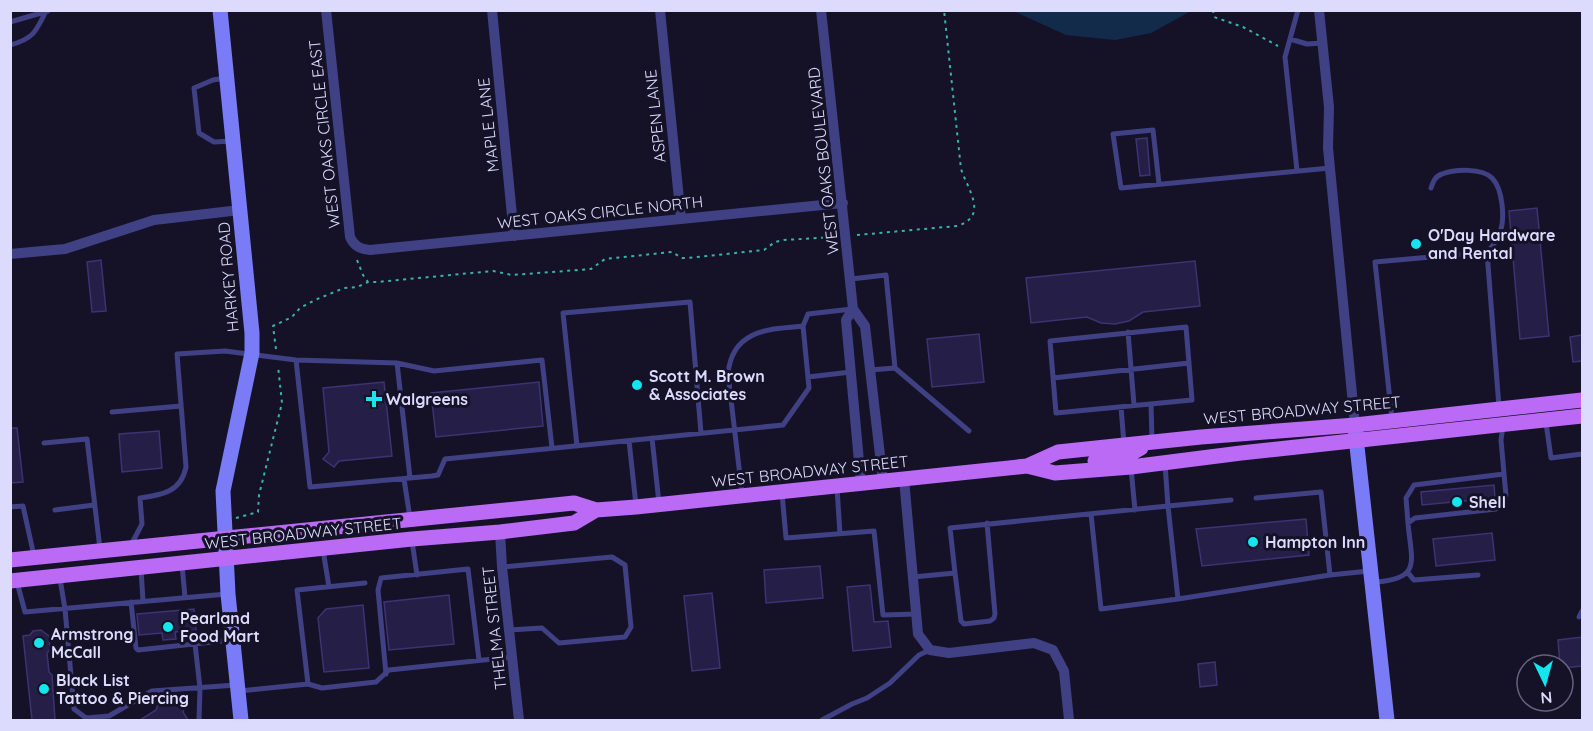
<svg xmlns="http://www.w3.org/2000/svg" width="1593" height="731" viewBox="0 0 1593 731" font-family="Quicksand,sans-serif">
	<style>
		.water { fill: #132b4b }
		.building { fill: #251f48; stroke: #3c3372; stroke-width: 1.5 }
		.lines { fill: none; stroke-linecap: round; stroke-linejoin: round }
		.path { stroke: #39b3a5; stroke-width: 2; stroke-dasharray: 3 4.5; stroke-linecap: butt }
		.lane { stroke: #404184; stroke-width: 5 }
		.street { stroke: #404184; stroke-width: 10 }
		.secondary { stroke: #797cf6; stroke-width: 15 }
		.primary { stroke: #ba6af5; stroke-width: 15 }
		.poi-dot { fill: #15e5ef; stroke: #151228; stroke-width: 2 }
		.labels { text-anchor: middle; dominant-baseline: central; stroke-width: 6; stroke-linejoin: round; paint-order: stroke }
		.street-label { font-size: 16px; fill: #dddbfd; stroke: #151228 }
		.poi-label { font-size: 16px; font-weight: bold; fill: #dddbfd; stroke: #151228; text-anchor: start }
	</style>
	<rect width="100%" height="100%" fill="#151228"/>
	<path class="water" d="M1013,11H1191L1151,33L1115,40L1066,35Z"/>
	<path class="building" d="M1147,138L1150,175L1140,176L1136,139Z
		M1537,208L1549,336L1520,339L1509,211Z
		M101,260L106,311L92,312L87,262Z
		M1195,261L1200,306L1143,312L1129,321L1115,324L1101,323L1087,317L1031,323L1026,278Z
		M979,334L984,382L932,387L927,339Z
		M1582,335V361L1573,362L1570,337Z
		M384,382L392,456L339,461L334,467L323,459L329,452L323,388Z
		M539,382L543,426L436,437L431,393Z
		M10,428H17L23,482L10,483Z
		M159,431L162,468L122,472L119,434Z
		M1494,485L1495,498L1422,505L1421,492Z
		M1306,519L1309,555L1202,566L1196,529Z
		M1492,533L1495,560L1436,566L1433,539Z
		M820,566L823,598L766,603L764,570Z
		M870,585L874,622L888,621L891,647L853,651L847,587Z
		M712,593L720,668L692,671L684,596Z
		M449,595L454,644L389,650L384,602Z
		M363,605L369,668L324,672L318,618L326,609Z
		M194,609L196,630L175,632L176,639L163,640L162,633L139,635L137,614Z
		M41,630L49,636L50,650L47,653L49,672L52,675L55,720H32L23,636L30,635L33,631Z
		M1582,637V666L1563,668V665H1560L1558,640Z
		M1215,662L1217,685L1200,687L1198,664Z
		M170,698L180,701L184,708L183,712L188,720H140L156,710L158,704Z"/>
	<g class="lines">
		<path class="path" d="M1213,10L1214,17L1243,27L1278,46
			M857,235L957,226C989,216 968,190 961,169L944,10
			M357,260L363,275L368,282H377L493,271L512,275L591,269L605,259L662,253L672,252L682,258H688L764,250L775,242L784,240L834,237
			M276,349L273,326L292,317L300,308L315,300L344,288L357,287L368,282
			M236,518L258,512L259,495L282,403L278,366"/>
		<path class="lane" d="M10,22L48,11
			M1290,39L1307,44L1323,43
			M10,45C33,39 36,32 46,11
			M225,78L213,80L194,88L199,133L214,142L232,141
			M1297,171L1285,57L1298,10
			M1159,184L1153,130L1113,134L1121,188L1330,168
			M1431,188C1433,182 1435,176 1442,174C1455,169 1482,168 1492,178C1503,189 1505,219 1500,232C1498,240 1493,246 1487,252
			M851,279L886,275L895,368
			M1186,327L1192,400L1056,413L1050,341Z
			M1128,332L1134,405
			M296,360L310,487L432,476L438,475L445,459L783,425L809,388L803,326L808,314L852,309
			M397,363L410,478
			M870,370L895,368L969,431
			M808,377L851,372
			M1053,378L1189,363
			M1151,404L1152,441
			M1121,407L1124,444
			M112,412L181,406
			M1392,419L1375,262L1487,252L1499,407
			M1546,423L1551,458L1582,454
			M652,438L659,503
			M629,441L636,505
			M44,443L87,439L100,549
			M577,446L563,313L690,302L701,433
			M1131,468L1135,510
			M404,479L410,518
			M837,488L840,534
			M742,493L728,374C732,330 768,329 803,326
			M782,493L786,538L874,531L883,615L916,614
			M1256,498L1321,492L1330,575L1369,571
			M1231,500L1168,506L1178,599L1330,575
			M10,507L23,506L34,556
			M55,510L94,505
			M1091,514L1101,609L1178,599
			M1408,523L1406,498L1414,485L1504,474
			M412,541L417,575
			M131,545L142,524L140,498C162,495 181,492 186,467L177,354L225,351L296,360L397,363L434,371L542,360L552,448
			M323,550L329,587
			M182,565L185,597
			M502,567L612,557L625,565L631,627L625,637L559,643L542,628L509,630
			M141,569L143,601
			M955,573L961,621L964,624L990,621L994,618L995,614L987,523
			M1408,573L1414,580L1478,575
			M913,577L955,573L950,528L1168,506L1165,464
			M60,579L65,609L74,709L86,718L109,716L152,691L236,685
			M17,582L25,612L227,594
			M1375,582C1423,579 1411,560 1408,523L1415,518L1496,509L1504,503L1506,496L1501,440L1503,426
			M131,602L136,648L138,650L231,640
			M1579,617L1582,611
			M195,644L200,688L199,720
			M386,674L378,590L381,578L468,569L479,660
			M308,684L297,590L365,583
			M240,691L308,684L322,688L376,682L389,670L512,657
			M822,720L852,704L867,698L890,683L919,655L930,650"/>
		<path class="street" d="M326,10L350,237C354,246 360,249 370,250L843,203
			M492,10L514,236
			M660,10L681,219
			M821,10L853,309L865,326L883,481
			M1319,10L1329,107L1328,148L1355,425
			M10,254L65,249L154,220L240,210
			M853,309L846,320L861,483
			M904,479L918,634L930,650L949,653L1034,643L1053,650L1064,671L1069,720
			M500,532L502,567L519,720"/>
		<path class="secondary" d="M220,10L252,333V353L223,491L228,594L241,720
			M1355,428L1387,720"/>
		<path class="primary" d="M1095,461L1132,453L1141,448
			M1027,466L1055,473L1131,467L1241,453L1582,416
			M10,560L574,503L596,510L636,507L1027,466L1058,452L1201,437L1355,425L1582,400
			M10,581L412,539L500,532L574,523L596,510"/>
	</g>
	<g class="poi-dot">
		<circle cx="1416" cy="244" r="6"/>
		<circle cx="637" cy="385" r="6"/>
		<path d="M371 390h6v6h6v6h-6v6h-6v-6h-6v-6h6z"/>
		<circle cx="1457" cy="502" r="6"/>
		<circle cx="1253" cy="542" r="6"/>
		<circle cx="168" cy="627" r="6"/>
		<circle cx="39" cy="643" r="6"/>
		<circle cx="44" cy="689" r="6"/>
	</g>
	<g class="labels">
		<g class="street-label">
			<text transform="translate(655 116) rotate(-96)">ASPEN LANE</text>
			<text transform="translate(488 125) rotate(-96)">MAPLE LANE</text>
			<text transform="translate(324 134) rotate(-96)">WEST OAKS CIRCLE EAST</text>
			<text transform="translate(823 161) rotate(-96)">WEST OAKS BOULEVARD</text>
			<text transform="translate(600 212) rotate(-6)">WEST OAKS CIRCLE NORTH</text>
			<text transform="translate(228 277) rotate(-95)">HARKEY ROAD</text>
			<text transform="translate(1302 410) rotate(-5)">WEST BROADWAY STREET</text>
			<text transform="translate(810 471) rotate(-6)">WEST BROADWAY STREET</text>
			<text transform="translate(303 533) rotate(-6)">WEST BROADWAY STREET</text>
			<text transform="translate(494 628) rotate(-96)">THELMA STREET</text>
		</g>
		<g class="poi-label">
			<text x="1428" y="235">O'Day Hardware<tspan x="1428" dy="18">and Rental</tspan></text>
			<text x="649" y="376">Scott M. Brown<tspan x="649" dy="18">&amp; Associates</tspan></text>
			<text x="386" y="399">Walgreens</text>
			<text x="1469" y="502">Shell</text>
			<text x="1265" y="542">Hampton Inn</text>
			<text x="180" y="618">Pearland<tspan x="180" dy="18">Food Mart</tspan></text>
			<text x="51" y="634">Armstrong<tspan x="51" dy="18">McCall</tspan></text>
			<text x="56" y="680">Black List<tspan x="56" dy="18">Tattoo &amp; Piercing</tspan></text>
		</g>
	</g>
	<rect width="1593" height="731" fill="none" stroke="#dddbfd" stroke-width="24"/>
	<g transform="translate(1545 683) rotate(175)"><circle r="28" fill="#151228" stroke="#65627d" stroke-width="1.5"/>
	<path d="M0-4.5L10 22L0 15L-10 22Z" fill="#15e5ef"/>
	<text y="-9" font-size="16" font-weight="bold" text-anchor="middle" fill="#dddbfd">N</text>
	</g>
</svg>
